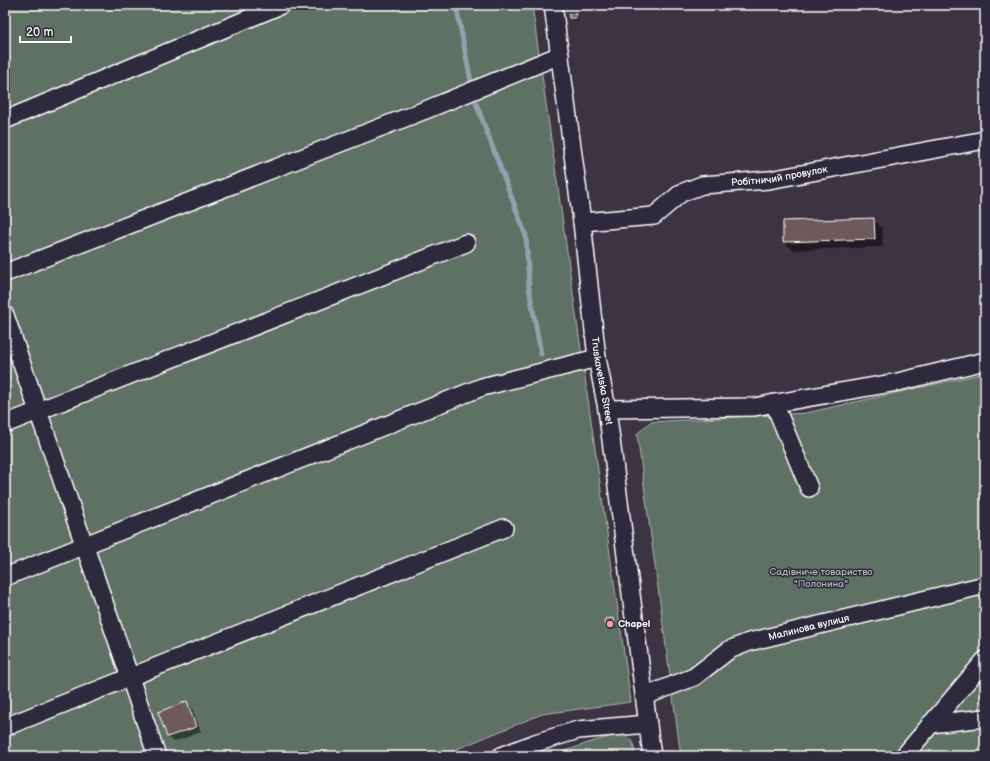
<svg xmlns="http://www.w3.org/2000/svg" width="990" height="761" viewBox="0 0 990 761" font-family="'Balsamiq Sans',sans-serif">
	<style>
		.green { fill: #5f6f65; stroke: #afb7b2 }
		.shadow { fill: #0007 }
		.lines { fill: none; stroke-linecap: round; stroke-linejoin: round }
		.stream { stroke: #94a0ad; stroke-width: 5 }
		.building { fill: #6e5a5b; stroke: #fff }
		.minor-casing { stroke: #fff; stroke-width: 20 }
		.path { stroke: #fff; stroke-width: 2.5; stroke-dasharray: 1 3; stroke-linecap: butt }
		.minor { stroke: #2f2a3d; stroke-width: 17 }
		.poi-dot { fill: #ff9aa2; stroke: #2f2a3d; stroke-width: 1.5 }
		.labels { text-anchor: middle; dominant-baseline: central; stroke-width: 3; stroke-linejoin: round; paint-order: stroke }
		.street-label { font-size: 10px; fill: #fff; stroke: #2f2a3d }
		.park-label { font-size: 10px; fill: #afb7b2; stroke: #2f2a3d }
		.poi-label { font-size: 10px; font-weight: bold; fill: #fff; stroke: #2f2a3d; text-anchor: start }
	</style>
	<rect width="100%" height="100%" fill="#3c3443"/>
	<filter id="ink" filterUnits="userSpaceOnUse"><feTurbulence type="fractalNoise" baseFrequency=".025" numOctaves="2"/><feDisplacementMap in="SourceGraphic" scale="8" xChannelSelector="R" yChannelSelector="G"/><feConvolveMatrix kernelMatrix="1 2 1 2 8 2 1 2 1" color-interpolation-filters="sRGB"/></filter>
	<g filter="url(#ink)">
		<path class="green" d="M5,5H532L631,702L542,714L440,756H5Z
			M985,373V756H681L637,434L650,422L806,413Z
			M621,733L633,742L635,756H552L585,744Z"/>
		<path class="shadow" d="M576,15L578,17V20L573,21L570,18Z
			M873,219L882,228L883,247L793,250L784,242Z
			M613,619L616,622L617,628L610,630L607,627L606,620Z
			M187,702L192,708L201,732L173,742L168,737Z"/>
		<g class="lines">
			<path class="stream" d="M456,5L472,87
				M476,103L526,236L529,288L541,354"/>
		</g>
		<path class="building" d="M569,14H576V18H569Z
			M874,218L875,239L783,242V221Z
			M614,618L615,626L606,627L605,619Z
			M187,701L196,727L167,737L158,712Z"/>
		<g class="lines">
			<defs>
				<g id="minor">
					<path id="s1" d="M553,5L582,222L597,358L607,409L652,756"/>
					<path d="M5,120L281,5"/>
					<path id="s2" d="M582,222L654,216L681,193L702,185L769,180L985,140"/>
					<path d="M5,273L428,109L560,55"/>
					<path d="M5,315L157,756"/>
					<path d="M774,403L809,488"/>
					<path d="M607,409L754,407L898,382L985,361"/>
					<path d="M5,424L466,243"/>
					<path d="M5,577L482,387L597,358"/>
					<path id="s3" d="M645,696L694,677L729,650L749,642L985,585"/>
					<path d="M930,724L985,718"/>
					<path d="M5,727L504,528"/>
					<path d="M501,756L535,743L578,730L648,724"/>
					<path d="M904,756L985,660"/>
				</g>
			</defs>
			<use href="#minor" class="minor-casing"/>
			<path class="path" d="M569,6L584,5"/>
			<use href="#minor" class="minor"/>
		</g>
	</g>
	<circle class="poi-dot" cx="610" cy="624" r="4"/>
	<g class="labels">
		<g class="street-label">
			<text stroke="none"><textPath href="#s2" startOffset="208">Робітничий провулок</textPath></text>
			<text stroke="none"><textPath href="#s1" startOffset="379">Truskavetska Street</textPath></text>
			<text stroke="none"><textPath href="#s3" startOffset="180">Малинова вулиця</textPath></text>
		</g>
		<g class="park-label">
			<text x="821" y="572">Садівниче товариство<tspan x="821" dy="12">"Полонина"</tspan></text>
		</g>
		<g class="poi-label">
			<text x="618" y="624">Chapel</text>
		</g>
	</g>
	<rect width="990" height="761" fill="none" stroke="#2f2a3d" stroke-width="20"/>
	<rect x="10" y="10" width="970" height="741" fill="none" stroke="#fff" stroke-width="1.5" filter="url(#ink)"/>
	<path d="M20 36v6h51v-6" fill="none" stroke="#ffffff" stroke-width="2"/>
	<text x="26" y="36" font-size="12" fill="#ffffff" stroke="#2f2a3d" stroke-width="3" paint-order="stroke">20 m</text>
</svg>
